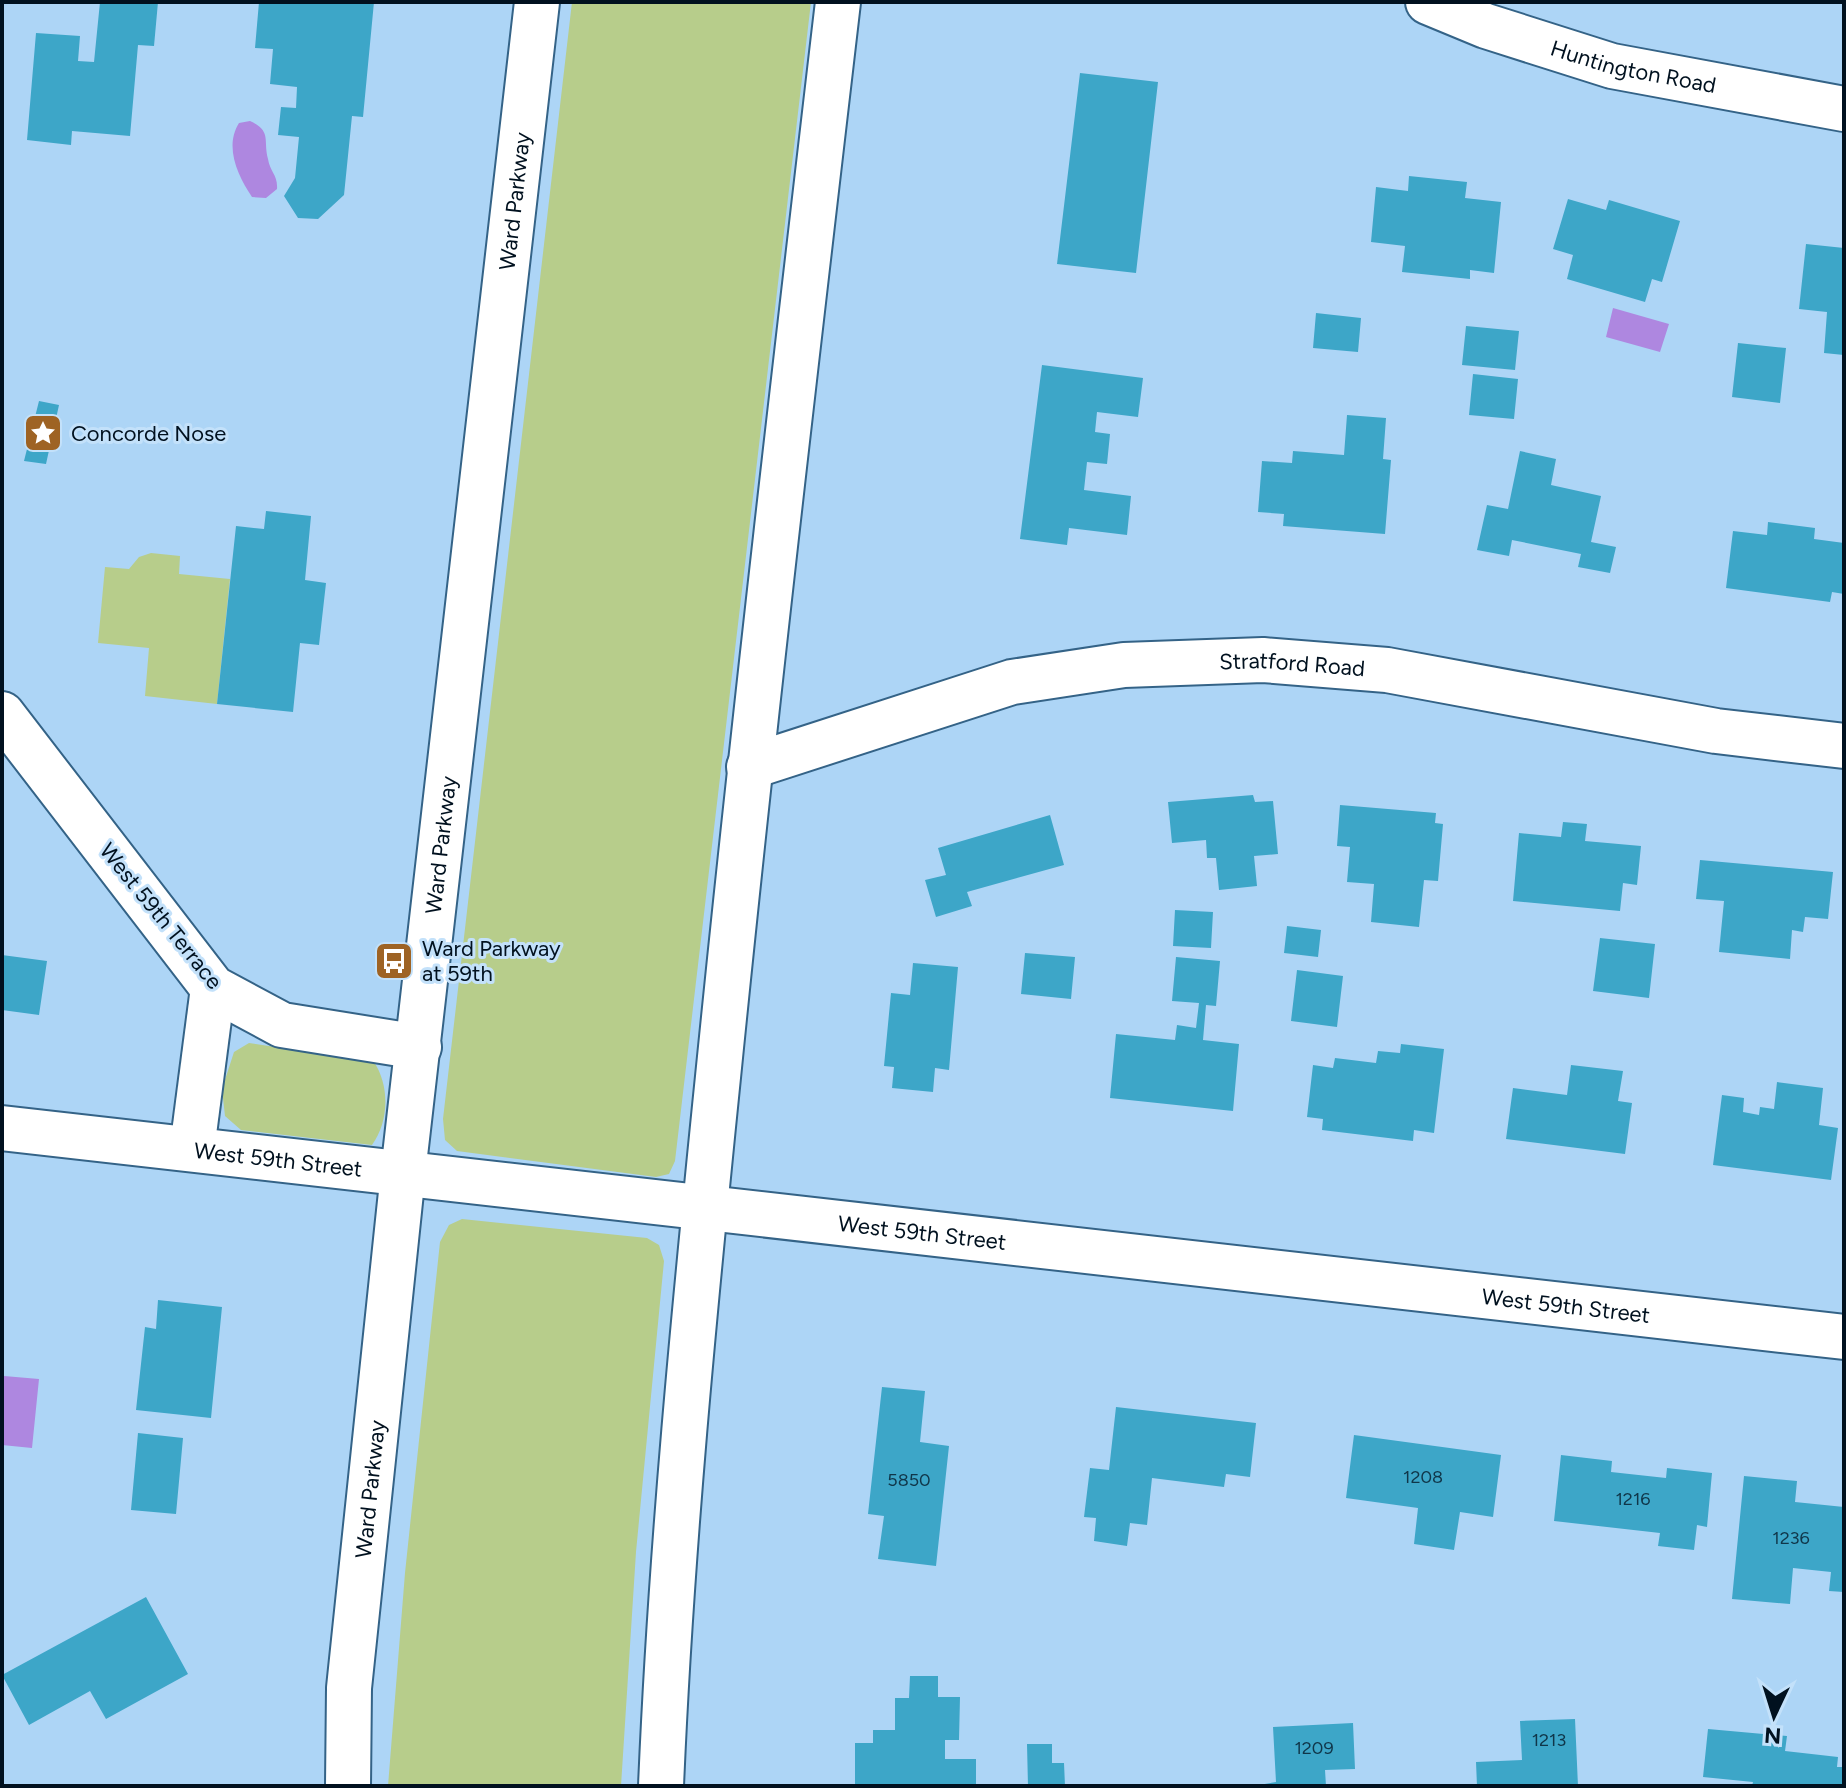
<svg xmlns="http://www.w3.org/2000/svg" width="1846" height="1788" viewBox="0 0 1846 1788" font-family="Figtree,sans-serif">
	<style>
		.green { fill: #b7cd8b }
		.water { fill: #ae87e0 }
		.building { fill: #3da6c8 }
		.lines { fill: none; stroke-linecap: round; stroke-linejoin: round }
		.minor-casing { stroke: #346387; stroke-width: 48 }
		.major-casing { stroke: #346387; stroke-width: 48 }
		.minor { stroke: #fff; stroke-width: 44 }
		.major { stroke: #fff; stroke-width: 44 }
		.labels { text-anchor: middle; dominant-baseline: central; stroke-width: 6; stroke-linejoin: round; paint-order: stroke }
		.number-label { font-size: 18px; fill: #103649 }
		.street-label { font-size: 22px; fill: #01111f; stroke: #c3e1fa }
		.poi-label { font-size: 22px; fill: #01111f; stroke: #c3e1fa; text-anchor: start }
	</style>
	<rect width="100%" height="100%" fill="#add5f6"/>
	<path class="green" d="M572,2H811L675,1161L669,1174L656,1177L457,1151L445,1140L443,1119Z
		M151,553L180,556L179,574L230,579L217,704L145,696L149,648L98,643L105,567L129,569L139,557Z
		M249,1043L374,1062C390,1086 389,1122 372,1145L241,1130L225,1116L222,1089L234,1052Z
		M462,1219L647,1238L659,1245L664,1261L636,1552L621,1786H388L405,1573L440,1242L449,1225Z"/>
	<path class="water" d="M250,121C272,131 263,140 268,159C270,172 278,175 277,189L266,198L252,197C238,176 224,147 239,123Z
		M1613,308L1669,324L1660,352L1606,337Z
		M4,1376L39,1379L32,1448L2,1445Z"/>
	<path class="building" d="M100,2H158L154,46L138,45L130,136L72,131L71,145L27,140L36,33L80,36L78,61L94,62Z
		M259,2H374L363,117L352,116L344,195L318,219L298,218L284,196L295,178L299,137L278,135L281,107L296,108L297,87L270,84L273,49L255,48Z
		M1080,73L1158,82L1136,273L1057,264Z
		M1409,176L1467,182L1465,198L1501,202L1494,273L1470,270V279L1402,272L1405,246L1371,242L1376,187L1408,191Z
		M1568,199L1606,210L1609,200L1680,221L1662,282L1652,279L1645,302L1567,279L1573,255L1553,249Z
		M1806,244L1844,248V355L1824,353L1827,312L1799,309Z
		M1316,313L1361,318L1358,352L1313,348Z
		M1466,326L1519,331L1515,370L1462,365Z
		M1738,343L1786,348L1780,403L1732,397Z
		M1042,365L1143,378L1138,417L1097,412L1095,432L1110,434L1107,464L1087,462L1084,490L1131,496L1127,535L1069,528L1067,545L1020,539Z
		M1473,374L1518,379L1514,419L1469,415Z
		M39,401L59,405L46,464L24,461Z
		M1347,415L1386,418L1383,459L1391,460L1385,534L1283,526L1284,514L1258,512L1262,461L1292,463L1293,451L1344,455Z
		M1520,451L1556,459L1551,485L1601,496L1591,542L1616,547L1610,573L1578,567L1581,554L1512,540L1509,556L1477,550L1487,505L1508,509Z
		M266,511L311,516L305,580L326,583L319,645L300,643L293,712L217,704L236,526L264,529Z
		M1768,522L1815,528L1814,539L1844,543V594L1832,592L1830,602L1726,588L1733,531L1767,535Z
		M1253,795L1255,802L1273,801L1278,854L1254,856L1257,886L1219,890L1216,858H1207L1206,840L1172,843L1168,802Z
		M1340,805L1436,813L1435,823L1443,824L1438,881L1424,880L1419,927L1371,922L1374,884L1347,882L1350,847L1337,846Z
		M1050,815L1064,865L967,892L972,906L936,917L925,880L946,875L938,848Z
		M1563,822L1587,824L1585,841L1641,846L1637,885L1623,883L1620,911L1513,901L1519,833L1561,837Z
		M1700,860L1833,872L1828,919L1805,917L1803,932L1792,930L1790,959L1719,952L1724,901L1696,899Z
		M1175,910L1213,912L1211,948L1173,946Z
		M1287,926L1321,930L1318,957L1284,953Z
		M1600,938L1655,944L1649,998L1593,991Z
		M1025,953L1075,957L1071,999L1021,994Z
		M2,955L47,961L39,1015L2,1010Z
		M1176,957L1220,961L1216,1006L1206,1005L1203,1040L1239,1044L1233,1111L1110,1098L1116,1034L1175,1040L1177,1025L1196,1028L1199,1003L1172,1001Z
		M913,963L958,967L949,1070L935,1068L933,1092L892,1088L894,1067L884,1066L891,993L910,995Z
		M1297,970L1343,976L1337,1027L1291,1021Z
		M1401,1044L1444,1049L1434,1133L1414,1130L1413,1141L1322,1130L1323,1119L1307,1117L1313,1065L1333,1068L1335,1058L1376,1063L1378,1051L1400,1053Z
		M1571,1065L1623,1071L1618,1101L1632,1103L1625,1154L1506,1139L1513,1088L1567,1095Z
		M1777,1082L1823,1088L1819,1125L1838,1128L1831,1180L1713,1165L1722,1095L1744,1098L1743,1112L1759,1115L1760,1107L1774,1109Z
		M158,1300L222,1307L211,1418L136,1410L145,1327L156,1329Z
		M882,1387L925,1391L920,1442L949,1446L936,1566L878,1559L884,1516L868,1514Z
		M1116,1407L1256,1423L1250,1477L1226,1474L1224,1487L1152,1478L1147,1525L1130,1523L1127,1546L1094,1541L1096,1518L1084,1517L1090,1468L1109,1470Z
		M138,1433L183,1438L176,1514L131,1510Z
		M1354,1435L1501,1455L1493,1517L1460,1512L1454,1550L1414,1544L1418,1508L1346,1498Z
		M1561,1455L1612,1461L1611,1472L1666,1478L1667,1468L1712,1473L1707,1527L1697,1525L1694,1550L1658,1546L1660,1533L1554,1521Z
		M1744,1476L1797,1481L1795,1502L1844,1507V1592L1829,1591L1831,1572L1793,1568L1790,1604L1732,1599Z
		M146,1597L188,1674L106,1719L90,1691L29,1725L2,1675Z
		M910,1676H938V1697H960L959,1740H945V1759H976V1786H855V1743H873V1730H895V1698H909Z
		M1575,1719L1578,1786H1477L1476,1762L1522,1760L1520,1721Z
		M1353,1723L1355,1769L1325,1770L1326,1786H1253L1276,1782L1273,1727Z
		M1708,1729L1787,1736L1785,1751L1838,1757L1837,1767H1844V1786H1752L1753,1782L1703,1777Z
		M1027,1744H1052V1763H1064L1065,1786H1028Z"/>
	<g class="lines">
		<defs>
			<g id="minor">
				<path id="s1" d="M1428,2L1486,26L1612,66L1844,109"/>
				<path d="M2,714L213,988L282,1025L419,1047"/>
				<path id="s2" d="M749,767L1012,682L1124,665L1263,660L1387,670L1716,731L1844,746"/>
				<path id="s3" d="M2,1128L1844,1337"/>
				<path d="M192,1149L213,988"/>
			</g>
			<g id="major">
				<path id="s4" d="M348,1786L349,1688L403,1173L537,2"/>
				<path d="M661,1786C671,1549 694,1313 718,1077C754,718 796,360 838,2"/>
			</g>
		</defs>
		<use href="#minor" class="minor-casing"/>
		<use href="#major" class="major-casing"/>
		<use href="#minor" class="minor"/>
		<use href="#major" class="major"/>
	</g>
	<defs>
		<symbol id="sight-square" viewBox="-11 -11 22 22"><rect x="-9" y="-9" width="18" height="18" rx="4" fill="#9e6324" stroke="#c3e1fa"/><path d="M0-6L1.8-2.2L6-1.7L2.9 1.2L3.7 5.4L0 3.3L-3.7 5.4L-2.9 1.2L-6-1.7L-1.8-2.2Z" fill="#fff"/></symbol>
		<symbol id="bus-square" viewBox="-11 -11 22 22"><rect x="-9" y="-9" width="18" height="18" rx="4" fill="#9e6324" stroke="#c3e1fa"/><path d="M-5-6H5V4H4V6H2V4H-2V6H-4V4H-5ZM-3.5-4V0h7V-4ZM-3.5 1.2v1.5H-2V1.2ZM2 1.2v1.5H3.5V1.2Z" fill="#fff"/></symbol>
	</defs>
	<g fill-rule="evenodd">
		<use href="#sight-square" x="21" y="411" width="44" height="44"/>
		<use href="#bus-square" x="372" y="939" width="44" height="44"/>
	</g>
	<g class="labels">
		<g class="number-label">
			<text x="1423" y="1477">1208</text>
			<text x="909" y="1480">5850</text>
			<text x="1633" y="1499">1216</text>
			<text x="1791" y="1538">1236</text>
			<text x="1549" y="1740">1213</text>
			<text x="1314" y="1748">1209</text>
		</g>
		<g class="street-label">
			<text stroke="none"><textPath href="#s1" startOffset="216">Huntington Road</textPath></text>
			<text stroke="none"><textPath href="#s4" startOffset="1594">Ward Parkway</textPath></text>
			<text stroke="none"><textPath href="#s2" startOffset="558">Stratford Road</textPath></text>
			<text stroke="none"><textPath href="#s4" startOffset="946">Ward Parkway</textPath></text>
			<text transform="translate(161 916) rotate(51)">West 59th Terrace</text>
			<text stroke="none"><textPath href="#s3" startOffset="278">West 59th Street</textPath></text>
			<text stroke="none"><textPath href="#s3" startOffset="926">West 59th Street</textPath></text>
			<text stroke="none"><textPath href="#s3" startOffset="1574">West 59th Street</textPath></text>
			<text stroke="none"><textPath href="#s4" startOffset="298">Ward Parkway</textPath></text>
		</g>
		<g class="poi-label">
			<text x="71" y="433">Concorde Nose</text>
			<text x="422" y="948">Ward Parkway<tspan x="422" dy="25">at 59th</tspan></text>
		</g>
	</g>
	<rect width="1846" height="1788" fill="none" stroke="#01111f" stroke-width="8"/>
	<g transform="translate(1774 1716) rotate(184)" stroke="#c3e1fa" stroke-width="6" paint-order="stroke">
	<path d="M0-6L14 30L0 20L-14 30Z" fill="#01111f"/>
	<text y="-12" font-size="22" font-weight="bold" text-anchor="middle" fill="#01111f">N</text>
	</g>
</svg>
